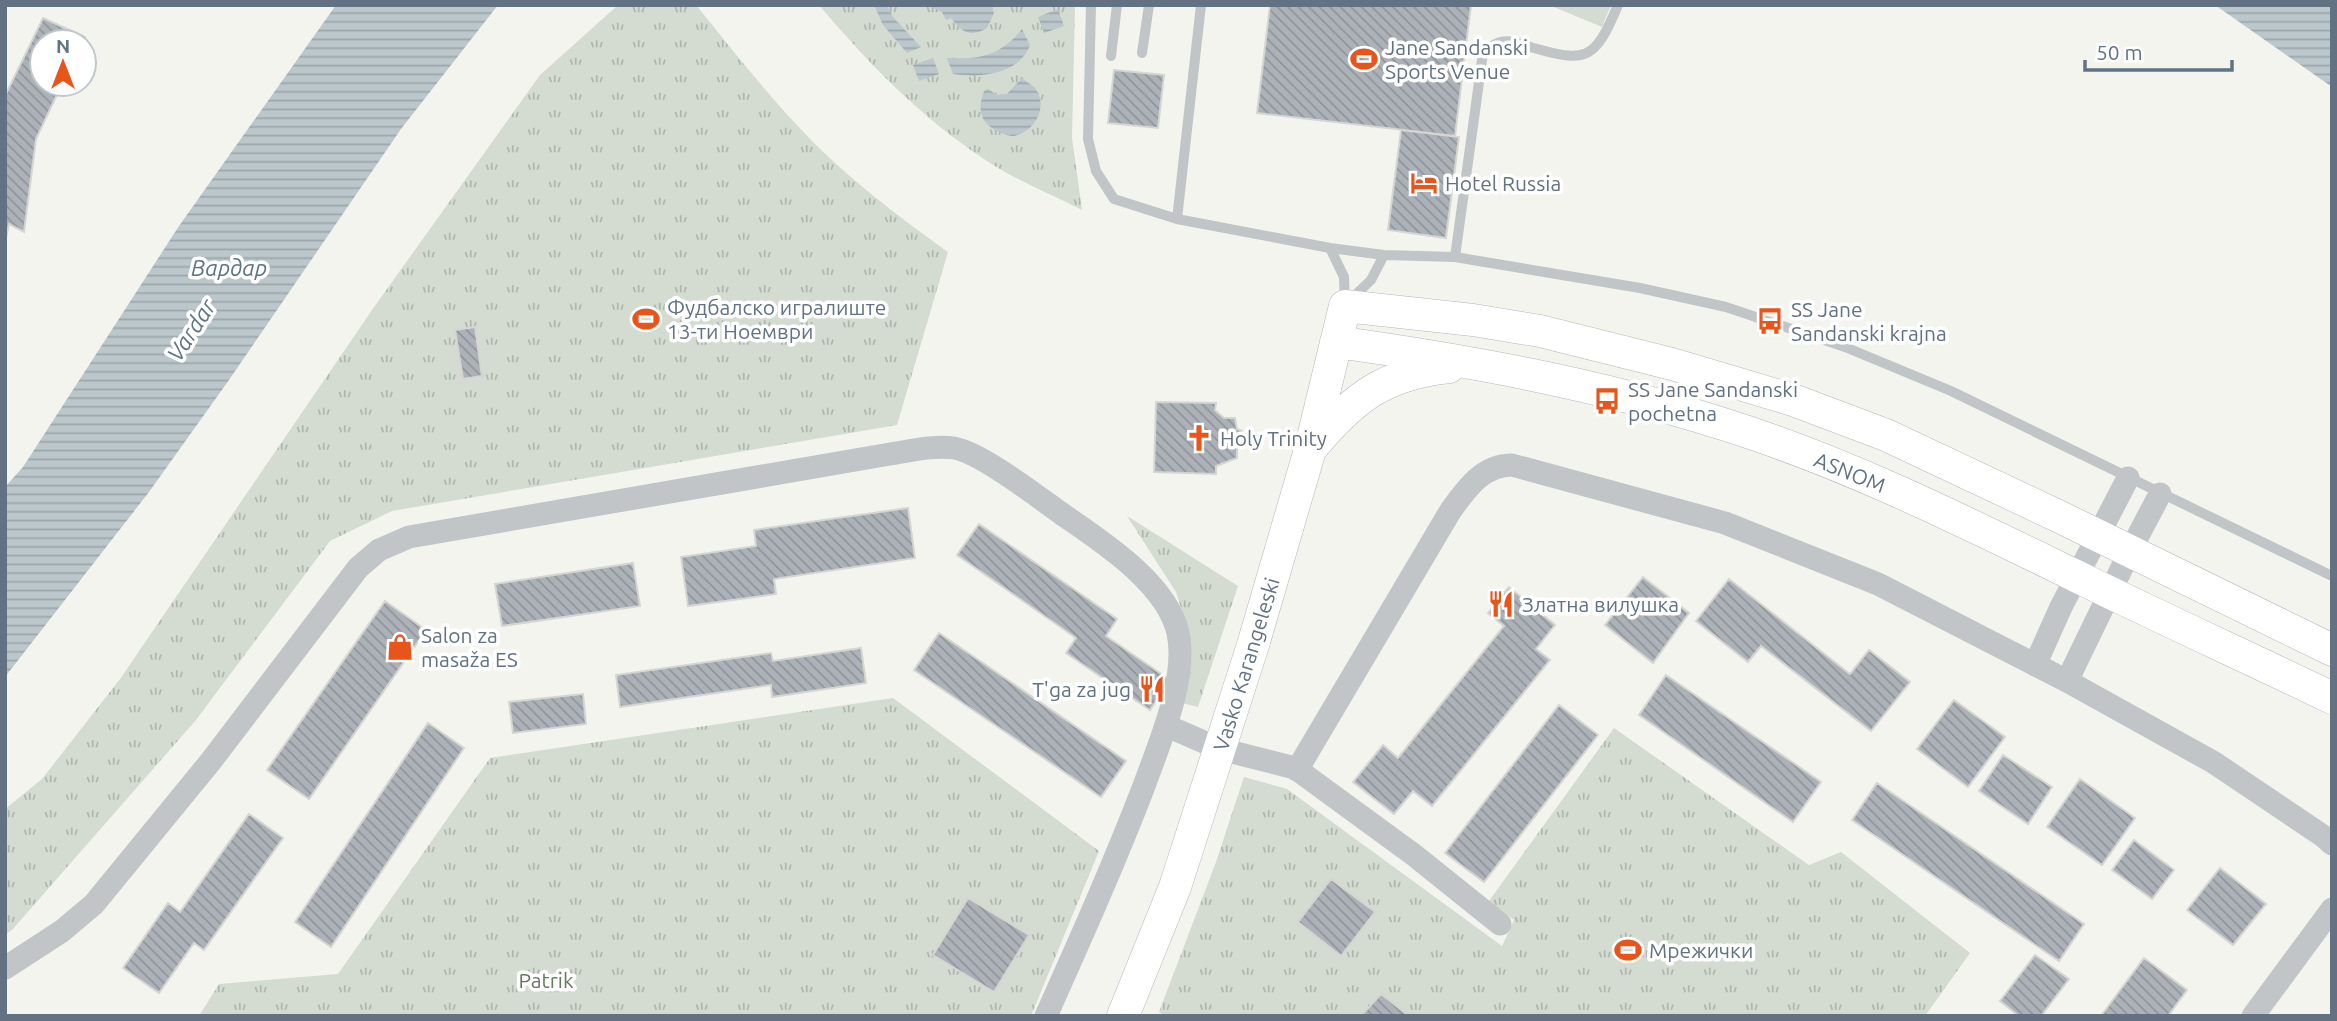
<svg xmlns="http://www.w3.org/2000/svg" width="2337" height="1021" viewBox="0 0 2337 1021" font-family="Ubuntu,sans-serif">
	<style>
		.grass { fill: #d4dbd0 }
		.park { fill: url(#park-tufts) }
		.water { fill: url(#water-rules) }
		.building { fill: url(#building-back-hatch); stroke: #d5d5d2; stroke-width: 2 }
		.lines { fill: none; stroke-linecap: round; stroke-linejoin: round }
		.secondary-casing { stroke: #b3b8bd; stroke-width: 33 }
		.lane { stroke: #c1c5c8; stroke-width: 10 }
		.street { stroke: #c1c5c8; stroke-width: 23 }
		.secondary { stroke: #fff; stroke-width: 32 }
		.labels { text-anchor: middle; dominant-baseline: central; stroke-width: 7; stroke-linejoin: round; paint-order: stroke }
		.poi-label { font-size: 21px; fill: #627282; stroke: #fff; text-anchor: start }
		.street-label { font-size: 21px; fill: #627282; stroke: #fff }
		.park-label { font-size: 21px; fill: #657961; stroke: #fff }
		.water-label { font-size: 23px; font-style: italic; fill: #5d757f; stroke: #fff }
	</style>
	<defs>
		<pattern id="park-tufts" width="24" height="20" patternUnits="userSpaceOnUse" patternTransform="scale(1.75)"><rect width="24" height="20" fill="#d4dbd0"/><path d="M3 7l-1-3M5 7V3M7 7l1-3M15 17l-1-3M17 17v-4M19 17l1-3" fill="none" stroke="#afb6ae"/></pattern>
		<pattern id="water-rules" width="6" height="5" patternUnits="userSpaceOnUse" patternTransform="scale(1.75)"><rect width="6" height="5" fill="#bcc7cc"/><path d="M0 2.5h6" fill="none" stroke="#9ca6ab"/></pattern>
		<pattern id="building-back-hatch" width="6" height="6" patternUnits="userSpaceOnUse" patternTransform="scale(1.75)"><rect width="6" height="6" fill="#acb2b8"/><path d="M-1 5l2 2M0 0l6 6M5-1l2 2" fill="none" stroke="#8f959b"/></pattern>
	</defs>
	<rect width="100%" height="100%" fill="#f4f4ef"/>
	<path class="grass" d="M1549,5H1611L1602,27Z"/>
	<path class="park" d="M618,5H696C740,59 783,115 834,162C870,195 909,224 948,252L897,425L392,511L330,541L196,720L12,930L5,935V809L42,779L120,679L372,310L540,75Z
		M819,5H1075L1072,138L1082,210C1050,194 1016,180 987,161C921,118 869,64 819,5Z
		M1127,516L1238,586L1198,707L1182,703L1190,637L1176,592Z
		M893,698L1099,851L1031,1016H199L219,984L338,974L490,758Z
		M1614,728L1809,865L1841,852L1970,953L1925,1016H1164L1159,1012L1216,862L1244,777L1287,789L1502,946L1514,920L1489,901Z"/>
	<path class="water" d="M336,5H498L401,129L229,380L149,492L5,677V487L23,467L179,226Z
		M874,5H887L893,17L921,47L907,53L883,25Z
		M927,5H992L994,13L987,28C970,38 962,32 951,18L946,20L942,12Z
		M2215,5H2332V87Z
		M1058,9L1064,26L1044,33L1038,17Z
		M1022,29L1030,45C1019,75 979,78 953,74L947,58C981,60 1001,55 1022,29Z
		M933,58L939,74L919,81L913,65Z
		M1022,78C1025,81 1031,84 1035,88C1049,106 1035,132 1014,136C1009,136 1003,134 999,132C980,123 977,110 984,91L988,89L997,95L1007,94Z"/>
	<path class="building" d="M1270,5H1471L1455,136L1257,113Z
		M43,18L85,37L83,42H42V84H62L36,139L24,232L9,224L5,242V96Z
		M1114,70L1164,75L1158,128L1108,123Z
		M1401,130L1459,137L1446,238L1388,230Z
		M475,327L482,376L463,379L455,330Z
		M1156,402L1216,403L1215,410L1224,418H1235L1237,429L1242,431V445L1237,447V458L1216,466V474L1154,472Z
		M908,508L915,558L774,579L776,594L688,606L681,557L756,546L754,530Z
		M979,524L1117,619L1106,636L1170,680L1150,710L1066,653L1076,638L957,555Z
		M633,563L640,606L502,626L495,584Z
		M1643,577L1689,613L1653,663L1605,625Z
		M1729,579L1850,674L1869,650L1910,682L1871,731L1761,646L1748,662L1696,621Z
		M1509,587L1555,625L1536,649L1550,660L1432,806L1413,791L1394,814L1353,782L1383,745L1398,758L1504,626L1488,613Z
		M385,601L426,630L309,799L267,770Z
		M939,633L1126,761L1101,797L914,670Z
		M861,648L866,683L772,697L771,685L620,707L616,675L771,653L773,661Z
		M1666,675L1821,782L1793,822L1639,715Z
		M583,694L586,724L513,733L509,702Z
		M1954,700L2005,737L1968,787L1917,749Z
		M1559,705L1598,735L1484,882L1445,853Z
		M428,723L464,748L331,947L295,922Z
		M2003,755L2052,787L2028,824L1979,791Z
		M2080,779L2135,818L2102,865L2047,827Z
		M1877,783L2084,924L2059,961L1852,820Z
		M249,814L283,838L204,950L194,943L159,993L123,968L168,903L180,912Z
		M2134,840L2174,870L2152,899L2112,870Z
		M2220,868L2266,904L2233,945L2187,910Z
		M1331,879L1375,912L1341,956L1298,922Z
		M968,898L1029,935L994,992L933,955Z
		M2035,955L2069,979L2041,1016H2019L2000,1001Z
		M2144,958L2187,990L2168,1016H2101Z
		M1381,994L1409,1016H1361Z"/>
	<g class="lines">
		<defs>
			<path id="secondary" d="M1336,342C1467,360 1597,384 1723,424C1845,462 1961,520 2076,576C2161,618 2247,657 2332,698
				M1314,445C1354,397 1385,374 1449,367
				M1123,1016L1175,887L1253,645L1310,450L1345,306L1473,320L1540,331L1672,364L1793,400L1886,435L2060,517L2332,650"/>
		</defs>
		<use href="#secondary" class="secondary-casing"/>
		<path class="lane" d="M1091,5L1088,139L1096,171L1114,199L1177,219L1330,248L1384,255L1455,257L1640,288L1726,307L1845,347L1951,391L2332,576
			M1142,53L1149,5
			M1111,56L1117,5
			M1177,219L1201,5
			M1330,248L1344,277L1345,305
			M1455,257L1483,53C1488,49 1494,43 1501,42C1510,40 1518,43 1527,46C1585,63 1594,63 1618,5
			M1349,301L1371,280L1384,255"/>
		<path class="street" d="M2035,665L2061,607L2128,478
			M2067,681L2130,551L2160,494
			M1167,726L1220,749L1295,768L1414,855L1500,924
			M1297,770L1451,510C1467,488 1483,465 1512,465L1725,523L1878,584L2067,681L2213,762L2323,836L2332,844
			M5,968L62,931L94,904L211,761L358,568L379,550L409,537L890,454C910,451 934,445 954,448C980,452 1038,497 1062,514C1101,541 1167,583 1178,633C1188,678 1159,744 1144,786C1114,864 1080,940 1046,1016
			M2253,1016L2332,909"/>
		<use href="#secondary" class="secondary"/>
	</g>
	<defs>
		<symbol id="stadium-bare" viewBox="-9 -9 18 18"><path d="M0-5a6.5 5 0 1 0 0 10a6.5 5 0 1 0 0-10ZM-3.5-1.8h7v3.6h-7Z" fill="#e9541b" stroke="#fff" stroke-width="2.5" paint-order="stroke"/></symbol>
		<symbol id="hotel-bare" viewBox="-9 -9 18 18"><path d="M-6-4.5h1.5V1H6V5H4.5V3h-9V5H-6ZM-4 0a1.8 1.8 0 1 1 3.6 0ZM.5 0V-2.5h3Q6-2.5 6 0Z" fill="#e9541b" stroke="#fff" stroke-width="2.5" paint-order="stroke"/></symbol>
		<symbol id="bus-bare" viewBox="-9 -9 18 18"><path d="M-5-6H5V4H4V6H2V4H-2V6H-4V4H-5ZM-3.5-4V0h7V-4ZM-3.5 1.2v1.5H-2V1.2ZM2 1.2v1.5H3.5V1.2Z" fill="#e9541b" stroke="#fff" stroke-width="2.5" paint-order="stroke"/></symbol>
		<symbol id="church-bare" viewBox="-9 -9 18 18"><path d="M-1.2-6h2.4v3.5h3.3v2.4h-3.3V6h-2.4V-.1h-3.3v-2.4h3.3Z" fill="#e9541b" stroke="#fff" stroke-width="2.5" paint-order="stroke"/></symbol>
		<symbol id="restaurant-bare" viewBox="-9 -9 18 18"><path d="M-5-6h1v4h1v-4h1v4h1v-4h1v5L-1.5 .5V6h-2V.5L-5-1ZM5-6V6H3V1.5H1.5Q1.5-4 5-6Z" fill="#e9541b" stroke="#fff" stroke-width="2.5" paint-order="stroke"/></symbol>
		<symbol id="shop-bare" viewBox="-9 -9 18 18"><path d="M-5-2.5h2.3a2.7 3.5 0 0 1 5.4 0H5L5.5 6h-11ZM-1.5-2.5h3a1.5 2.3 0 0 0-3 0Z" fill="#e9541b" stroke="#fff" stroke-width="2.5" paint-order="stroke"/></symbol>
	</defs>
	<g fill-rule="evenodd">
		<use href="#stadium-bare" x="1345" y="40" width="38" height="38"/>
		<use href="#hotel-bare" x="1405" y="164" width="38" height="38"/>
		<use href="#stadium-bare" x="627" y="300" width="38" height="38"/>
		<use href="#bus-bare" x="1751" y="302" width="38" height="38"/>
		<use href="#bus-bare" x="1588" y="382" width="38" height="38"/>
		<use href="#church-bare" x="1180" y="419" width="38" height="38"/>
		<use href="#restaurant-bare" x="1482" y="585" width="38" height="38"/>
		<use href="#shop-bare" x="381" y="628" width="38" height="38"/>
		<use href="#restaurant-bare" x="1133" y="670" width="38" height="38"/>
		<use href="#stadium-bare" x="1609" y="931" width="38" height="38"/>
	</g>
	<g class="labels">
		<g class="poi-label">
			<text x="1385" y="47">Jane Sandanski<tspan x="1385" dy="24">Sports Venue</tspan></text>
			<text x="1445" y="183">Hotel Russia</text>
			<text x="667" y="307">Фудбалско игралиште<tspan x="667" dy="24">13-ти Ноември</tspan></text>
			<text x="1791" y="309">SS Jane<tspan x="1791" dy="24">Sandanski krajna</tspan></text>
			<text x="1628" y="389">SS Jane Sandanski<tspan x="1628" dy="24">pochetna</tspan></text>
			<text x="1220" y="438">Holy Trinity</text>
			<text x="1522" y="604">Златна вилушка</text>
			<text x="421" y="635">Salon za<tspan x="421" dy="24">masaža ES</tspan></text>
			<text x="1131" y="689" text-anchor="end">T'ga za jug</text>
			<text x="1649" y="950">Мрежички</text>
		</g>
		<g class="street-label">
			<text transform="translate(1850 472) rotate(22)">ASNOM</text>
			<text transform="translate(1246 664) rotate(-73)">Vasko Karangeleski</text>
		</g>
		<g class="park-label">
			<text x="546" y="980">Patrik</text>
		</g>
		<g class="water-label">
			<text x="229" y="267">Вардар</text>
			<text transform="translate(191 330) rotate(-57)">Vardar</text>
		</g>
	</g>
	<rect width="2337" height="1021" fill="none" stroke="#627282" stroke-width="14"/>
	<g transform="translate(63 63)"><circle r="33" fill="#ffffff" stroke="#c0c7cd" stroke-width="2"/>
	<path d="M0-5L12 26L0 18L-12 26Z" fill="#e9541b"/>
	<text y="-10" font-size="19" font-weight="bold" text-anchor="middle" fill="#627282">N</text>
	</g>
	<path d="M2085 60v10h147v-10" fill="none" stroke="#627282" stroke-width="3.5"/>
	<text x="2096" y="60" font-size="21" fill="#627282" stroke="#ffffff" stroke-width="5" paint-order="stroke">50 m</text>
</svg>
